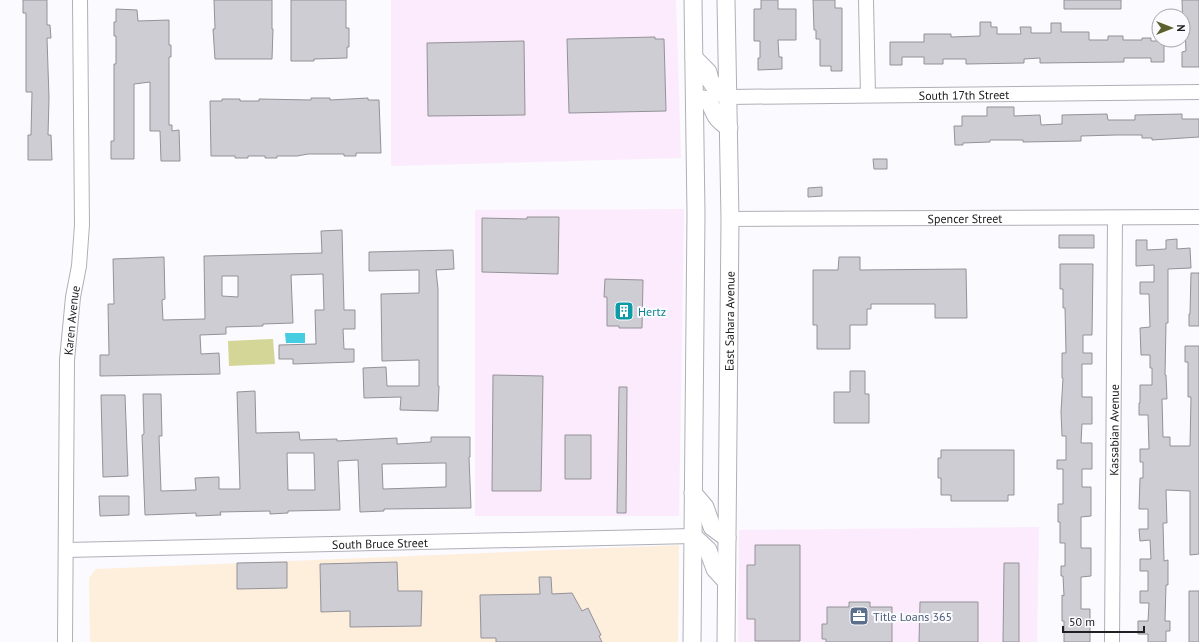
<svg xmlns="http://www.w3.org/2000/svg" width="1199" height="642" viewBox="0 0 1199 642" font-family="'PT Sans',sans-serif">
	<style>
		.commercial { fill: #fbebfd }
		.industrial { fill: #feeedc }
		.green { fill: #d3d696 }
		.water { fill: #45cce0 }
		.building { fill: #cfcdd4; stroke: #949298; fill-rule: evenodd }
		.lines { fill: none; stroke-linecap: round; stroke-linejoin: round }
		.minor-casing { stroke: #afb0b7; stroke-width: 16 }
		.major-casing { stroke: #afb0b7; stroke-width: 19 }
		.minor { stroke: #fff; stroke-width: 14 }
		.major { stroke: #fff; stroke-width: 17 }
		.labels { text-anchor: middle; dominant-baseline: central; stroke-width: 4; stroke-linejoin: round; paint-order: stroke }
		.street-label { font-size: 12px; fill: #202022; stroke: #fafaff }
		.culture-label { font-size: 12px; fill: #0d838f; stroke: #fafaff; text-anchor: start }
		.service-label { font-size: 12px; fill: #4e5e75; stroke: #fafaff; text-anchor: start }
	</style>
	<rect width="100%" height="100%" fill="#fafaff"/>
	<path class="commercial" d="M391,0H676L681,158L391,166Z
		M684,209L679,516H475V210Z
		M1039,527L1037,642H738L739,530Z"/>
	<path class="industrial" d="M679,545L678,642H90L89,578L96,569Z"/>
	<path class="green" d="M273,339L275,364L229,366L228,341Z"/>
	<path class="water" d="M285,333H305V343H286Z"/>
	<path class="building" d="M23,0H47V25H50L51,38H47L49,98L48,135H51L52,160H28V135H31L32,92H26V13H23Z
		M214,0H272V29H273L272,59H215L213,29H215Z
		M291,0H346V28H349V47H347V58L314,59V61H291Z
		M761,0H778V9H796V40H778L779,57H782V69L758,70V58H760V41H754V9H761Z
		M813,0H835V8H842V71H831V66H820V39H816V30H814Z
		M1064,0H1121V9H1064Z
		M1182,0H1199V67H1182V52L1186,51L1185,31H1183Z
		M116,9L137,10L138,21L169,20V45H171V57H169V125H172V131L179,130L180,161H161L160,131H150V82L134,84V159H111V141H114V64H116V36H114V22H116Z
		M980,22H991V27H997V34H1021L1020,27H1031V33H1051V23H1061V32H1089V40H1108V36H1123V40H1142V38H1151V41H1164V62H1151V58H1124V62L1040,63V58L1024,59V63L966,64V59H943V64H924V57H902V65H890V42H924V34H951V37L980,36Z
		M655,37V39H664L666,111L569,113L567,39Z
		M524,41L525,115L428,116L427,43Z
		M311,98H330V100L368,98V100H379L381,153H356V156H344V154H308L297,156H277V158H265V156H248V158H235V156H211L210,101H222V99H240V101H259V99L311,100Z
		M987,107H1014V116L1040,115L1041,125L1062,124V115L1107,114L1108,120H1135V115L1182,114V119H1199V137L1152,140V138H1142V135H1116L1081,136V141L1023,142V140H990V142L963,143V145H955L954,126H962V116H987Z
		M873,159H887V169H874Z
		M822,187V196L808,197V188Z
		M527,217H559L558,274L482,272V218L527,219Z
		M342,230L344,310H355V329H343L344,349H354V362L293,364V359H279V345L316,344L315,310H324L323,274L291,275L293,323L263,324V326L226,327V334L200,335L201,354L219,353L220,374L100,376V355H109L108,304H114L113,259L164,257L165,299L162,300L163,320L205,319L204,256L322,253L321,231ZM222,276H238V297L222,296Z
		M1059,235H1094V248H1059Z
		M1177,239V249L1190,248L1191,268L1168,269V323H1166L1165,375H1166L1167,399H1162L1163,437H1170V446H1190L1191,397H1188V362H1185V346H1199V554L1190,555V491L1166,490L1167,523H1163L1164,561L1168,560V585H1166L1165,621H1170V631H1166V642H1148V634H1138V621H1148L1149,603H1140V591H1148V571H1140V559H1151L1150,540L1140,541L1139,529H1148V509H1139L1140,478H1143V462H1140V449H1149L1148,415H1139V403H1140V385H1152V368H1150V355H1141L1140,328L1150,327L1149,294H1140V282H1154V265L1136,266V240H1147V250L1166,249V240Z
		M453,250L454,269L436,270L438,289V386H439L438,411L400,410L401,397L364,398L363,368L386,367L387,386H419V360L382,361L381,294L419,293V270L369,271V252Z
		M839,257H860V270L966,269L967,318H935V304H871V309H867V325H850V349H817V325H813V270H838Z
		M1060,264H1093L1092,335H1083V353H1092V364H1082V397H1092V424H1082L1081,443H1092V469H1082V487H1091V516L1081,517V548H1091V576L1081,577V609H1090V642H1064V621H1062V595L1064,596L1063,576H1061V566H1065V543H1060V522H1058V504H1063V469H1057V460H1066V436H1062L1061,412L1063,378H1062V353H1066L1065,308H1063V289H1060Z
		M1191,273H1199V326H1189V314H1190Z
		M605,279L643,280L642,328H619V326H607V297H604Z
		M850,371H865V394H869V423H834V392H850Z
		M493,375L543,376L541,491H492Z
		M619,387H627L626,513H617Z
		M255,391L256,433L299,432L300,440L337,439V441L397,438V444L431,442V437H470V457H469L471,508L384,509V511L360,512L358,460L338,461L340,510L288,511V513L270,514V511L220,512L221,515L196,516V513L145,515L142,435L144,434L143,394H161L162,436H159L161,491L196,490L195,478L219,477V489H240L237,392ZM287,453H314L315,490H288ZM446,463V487L383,489L382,464Z
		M101,395H125L128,476L103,477Z
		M565,435H591V479H565Z
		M941,450H1014V495H1008V501H951V495H941V478H938V458H941Z
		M99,496H129V515L100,516Z
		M755,545H800V641H755V619H747V565H755Z
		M287,562V588L237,589V563Z
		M397,562L398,591H422L421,626L350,627V611L321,612L320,564Z
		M1004,563H1019V642H1003Z
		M539,577H551L552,594L572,593L582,611L588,608L601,635L599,636L602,642H496V638H481L480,595L540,594Z
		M1189,591H1199V642H1189Z
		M849,602H870V607H892V642H826V639H822V624H827V607H849Z
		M920,602H978V642H919Z"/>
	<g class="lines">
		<defs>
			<g id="minor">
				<path d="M866,0L868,95"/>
				<path id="s1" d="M728,97L1199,92"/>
				<path id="s2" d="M730,219L1199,217"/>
				<path id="s3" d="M66,550L693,536"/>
				<path id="s4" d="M65,642L67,360L73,297L79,266L82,225L80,0"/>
				<path id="s5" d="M1112,642L1115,218"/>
			</g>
			<g id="major">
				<path d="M694,58L708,72L710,80L714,86L718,91L728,97"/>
				<path d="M695,98C714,100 707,100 715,114C717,120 724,124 729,128"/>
				<path d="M693,493L705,507L712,527L727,538"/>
				<path d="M693,536L708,550L715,569L726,581"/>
				<path d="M692,642L696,214L693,0"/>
				<path id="s6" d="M726,642L730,219L726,0"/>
			</g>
		</defs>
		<use href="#minor" class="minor-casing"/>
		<use href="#major" class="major-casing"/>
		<use href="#minor" class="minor"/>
		<use href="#major" class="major"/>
	</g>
	<defs>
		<symbol id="building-square" viewBox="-11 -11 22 22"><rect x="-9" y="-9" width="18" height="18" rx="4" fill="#0f9aa8" stroke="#fafaff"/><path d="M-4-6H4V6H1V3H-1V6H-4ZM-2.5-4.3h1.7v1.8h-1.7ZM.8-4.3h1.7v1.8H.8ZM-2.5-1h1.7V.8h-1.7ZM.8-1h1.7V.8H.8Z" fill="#fff"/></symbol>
		<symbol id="office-square" viewBox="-11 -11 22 22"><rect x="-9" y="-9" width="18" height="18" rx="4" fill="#5c6f8a" stroke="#fafaff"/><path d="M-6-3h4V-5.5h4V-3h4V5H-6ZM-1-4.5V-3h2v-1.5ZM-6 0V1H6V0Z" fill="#fff"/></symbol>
	</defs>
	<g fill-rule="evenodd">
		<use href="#building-square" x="613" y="300" width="22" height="22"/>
		<use href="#office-square" x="848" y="605" width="22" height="22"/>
	</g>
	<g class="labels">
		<g class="street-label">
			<text stroke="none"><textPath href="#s1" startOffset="236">South 17th Street</textPath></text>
			<text stroke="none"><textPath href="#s2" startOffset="235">Spencer Street</textPath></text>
			<text stroke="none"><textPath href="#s4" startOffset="322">Karen Avenue</textPath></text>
			<text stroke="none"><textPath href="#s6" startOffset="321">East Sahara Avenue</textPath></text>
			<text stroke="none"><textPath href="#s5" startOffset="212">Kassabian Avenue</textPath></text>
			<text stroke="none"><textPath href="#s3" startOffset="314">South Bruce Street</textPath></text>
		</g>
		<g class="culture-label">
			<text x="638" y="311">Hertz</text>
		</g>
		<g class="service-label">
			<text x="873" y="616">Title Loans 365</text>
		</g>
	</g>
	<g transform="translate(1171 28) rotate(90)"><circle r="19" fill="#fafaff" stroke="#a3a3a7"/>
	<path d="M0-3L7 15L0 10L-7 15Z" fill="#5c602d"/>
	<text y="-6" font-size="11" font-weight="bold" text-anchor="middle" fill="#202022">N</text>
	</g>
	<path d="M1063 626v6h81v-6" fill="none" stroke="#202022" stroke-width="2"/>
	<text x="1069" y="626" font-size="12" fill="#202022" stroke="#fafaff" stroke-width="3" paint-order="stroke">50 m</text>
</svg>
